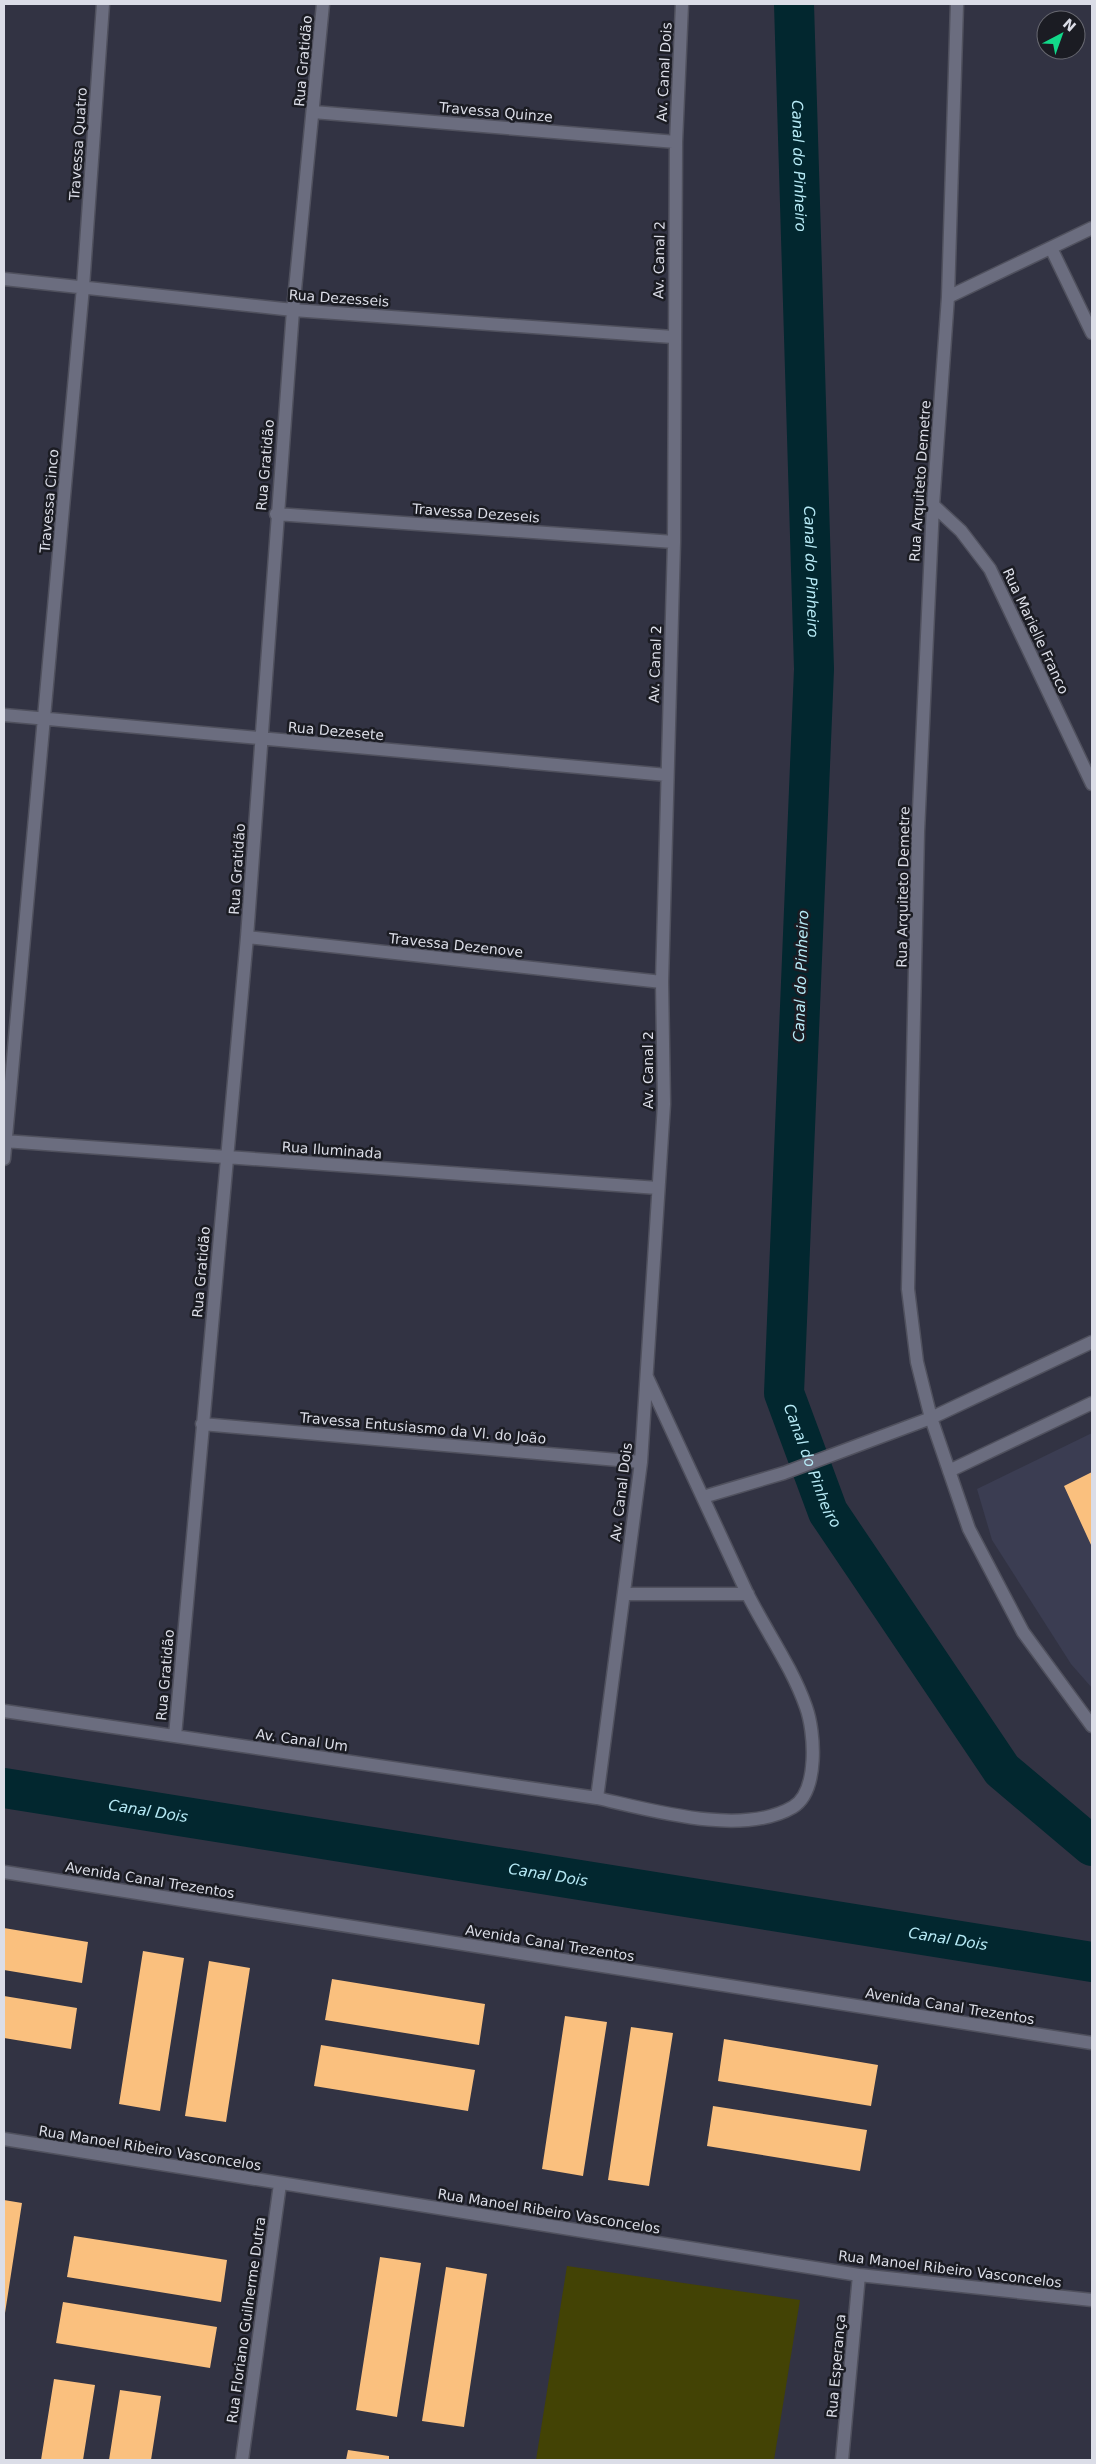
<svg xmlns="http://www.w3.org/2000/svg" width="1096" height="2464" viewBox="0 0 1096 2464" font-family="'DejaVu Sans',sans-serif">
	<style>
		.built { fill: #3b3d52 }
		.green { fill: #434305 }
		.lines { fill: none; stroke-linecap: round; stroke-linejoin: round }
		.canal { stroke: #02272f; stroke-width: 40 }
		.building { fill: #fac07e }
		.minor-casing { stroke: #50515e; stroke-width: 15 }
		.minor { stroke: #6b6d7f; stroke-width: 12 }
		.labels { text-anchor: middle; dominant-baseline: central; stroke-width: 5; stroke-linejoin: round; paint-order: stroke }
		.street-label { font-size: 14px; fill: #dbdde7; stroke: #1b1c23 }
		.water-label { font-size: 15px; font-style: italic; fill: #b7eaf6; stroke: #1b1c23 }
	</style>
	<rect width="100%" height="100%" fill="#323343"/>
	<path class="built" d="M1092,1433V1688L1071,1664L992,1540L977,1489Z"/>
	<path class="green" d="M567,2266L800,2300L774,2460H536Z"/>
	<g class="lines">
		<g class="canal">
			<path id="s1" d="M794,4L814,669L784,1393L828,1512L1002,1770L1092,1846"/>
			<path id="s2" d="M4,1788L1092,1962"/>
		</g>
	</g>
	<path class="building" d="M1092,1472V1547L1064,1486Z
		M4,1928L88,1942L82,1983L4,1970Z
		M143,1951L184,1958L160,2111L119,2104Z
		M209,1961L250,1968L226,2122L185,2116Z
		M332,1979L485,2004L479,2045L325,2020Z
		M4,1996L77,2008L71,2049L4,2038Z
		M565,2016L607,2022L583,2176L542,2169Z
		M631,2027L673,2033L649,2186L608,2180Z
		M724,2039L878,2065L871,2106L718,2081Z
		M321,2045L475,2070L468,2111L314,2086Z
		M713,2106L867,2130L860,2171L707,2146Z
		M4,2200L22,2203L5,2313H4Z
		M74,2236L227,2260L221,2302L67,2277Z
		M380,2257L421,2263L397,2417L356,2410Z
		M446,2267L487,2274L464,2427L422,2421Z
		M63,2302L217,2327L210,2368L56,2343Z
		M54,2379L95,2385L83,2460H41Z
		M120,2390L161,2396L151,2460H109Z
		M348,2450L389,2456V2460H346Z"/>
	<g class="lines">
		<defs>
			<path id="minor" d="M957,4L948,297L933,505L918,832L908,1289L917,1362L931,1418L969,1529L1023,1632L1092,1726
				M313,112L676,142
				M1051,248L1092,333
				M4,279L293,310L673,337
				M948,297L1092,228
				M933,505L961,531L990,569L1092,784
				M276,514L674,542
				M4,715L667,775
				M247,937L662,982
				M4,1141L658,1188
				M4,1159L83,287L103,4
				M202,1424L641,1462
				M949,1471L1092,1403
				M703,1497L784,1473L931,1418L1092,1342
				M624,1594H748
				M4,1711L597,1798C651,1810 742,1837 793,1807C819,1791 815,1732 806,1707C792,1667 766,1631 747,1593C713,1521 680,1449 647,1377
				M175,1736L247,937L293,310L323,4
				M597,1798L641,1462L664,1104L662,982L674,542L676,142L682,4
				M4,1872L1092,2043
				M4,2139L859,2275L1092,2300
				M242,2460L280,2184
				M842,2460L859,2275"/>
		</defs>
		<use href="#minor" class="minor-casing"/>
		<use href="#minor" class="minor"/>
	</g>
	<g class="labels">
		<g class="street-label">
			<text transform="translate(303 61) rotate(-85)">Rua Gratidão</text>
			<text transform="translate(664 72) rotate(-87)">Av. Canal Dois</text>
			<text transform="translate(496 112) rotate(5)">Travessa Quinze</text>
			<text transform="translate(78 144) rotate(-86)">Travessa Quatro</text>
			<text transform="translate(659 260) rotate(-89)">Av. Canal 2</text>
			<text transform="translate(339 298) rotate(4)">Rua Dezesseis</text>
			<text transform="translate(265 465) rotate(-85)">Rua Gratidão</text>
			<text transform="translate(920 481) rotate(-86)">Rua Arquiteto Demetre</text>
			<text transform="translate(49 501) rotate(-85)">Travessa Cinco</text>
			<text transform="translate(476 513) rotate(4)">Travessa Dezeseis</text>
			<text transform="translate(1036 631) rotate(65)">Rua Marielle Franco</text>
			<text transform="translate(655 664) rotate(-88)">Av. Canal 2</text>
			<text transform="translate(336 731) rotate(5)">Rua Dezesete</text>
			<text transform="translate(237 869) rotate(-86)">Rua Gratidão</text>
			<text transform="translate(903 887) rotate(-89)">Rua Arquiteto Demetre</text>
			<text transform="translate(456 945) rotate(6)">Travessa Dezenove</text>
			<text transform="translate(648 1070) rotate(-90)">Av. Canal 2</text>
			<text transform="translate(332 1150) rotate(4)">Rua Iluminada</text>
			<text transform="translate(201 1272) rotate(-85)">Rua Gratidão</text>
			<text transform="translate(423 1428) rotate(5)">Travessa Entusiasmo da Vl. do João</text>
			<text transform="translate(621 1492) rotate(-83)">Av. Canal Dois</text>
			<text transform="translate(165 1675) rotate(-85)">Rua Gratidão</text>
			<text transform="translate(302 1740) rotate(8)">Av. Canal Um</text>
			<text transform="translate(150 1880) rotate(9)">Avenida Canal Trezentos</text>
			<text transform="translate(550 1943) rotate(9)">Avenida Canal Trezentos</text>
			<text transform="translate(950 2006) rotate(9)">Avenida Canal Trezentos</text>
			<text transform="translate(150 2148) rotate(9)">Rua Manoel Ribeiro Vasconcelos</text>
			<text transform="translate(549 2211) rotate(9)">Rua Manoel Ribeiro Vasconcelos</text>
			<text transform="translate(950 2269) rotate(7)">Rua Manoel Ribeiro Vasconcelos</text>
			<text transform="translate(246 2320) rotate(-82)">Rua Floriano Guilherme Dutra</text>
			<text transform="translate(836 2366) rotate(-85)">Rua Esperança</text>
		</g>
		<g class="water-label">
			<text stroke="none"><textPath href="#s1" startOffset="162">Canal do Pinheiro</textPath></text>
			<text stroke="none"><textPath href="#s1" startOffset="568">Canal do Pinheiro</textPath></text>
			<text transform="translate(801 976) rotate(-88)">Canal do Pinheiro</text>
			<text stroke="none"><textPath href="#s1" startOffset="1468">Canal do Pinheiro</textPath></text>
			<text stroke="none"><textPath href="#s2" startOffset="146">Canal Dois</textPath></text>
			<text stroke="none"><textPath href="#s2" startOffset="551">Canal Dois</textPath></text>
			<text stroke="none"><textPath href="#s2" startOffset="956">Canal Dois</textPath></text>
		</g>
	</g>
	<rect width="1096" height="2464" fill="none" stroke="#dbdde7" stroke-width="10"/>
	<g transform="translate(1061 35) rotate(41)"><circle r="24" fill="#1b1c23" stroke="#686971"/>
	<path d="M0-4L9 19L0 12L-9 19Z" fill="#12d98a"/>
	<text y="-8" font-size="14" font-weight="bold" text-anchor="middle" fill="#dbdde7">N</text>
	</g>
</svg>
